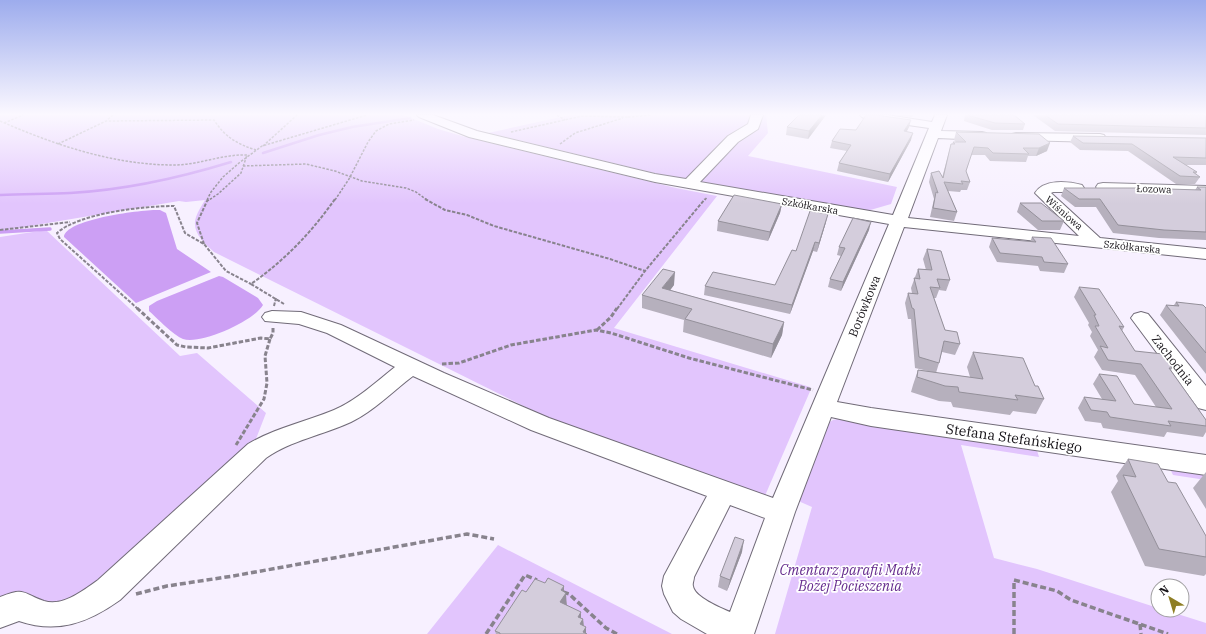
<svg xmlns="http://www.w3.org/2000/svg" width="1206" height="634" viewBox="0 0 1206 634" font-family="'IBM Plex Serif',serif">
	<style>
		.green { fill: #e2c5fd }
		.water { fill: #cc9ff4 }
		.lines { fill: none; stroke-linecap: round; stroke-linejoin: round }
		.stream-far1 { stroke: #cc9ff4; stroke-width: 2.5 }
		.stream { stroke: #cc9ff4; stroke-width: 3.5 }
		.minor-casing { stroke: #716b78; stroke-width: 2 }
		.path-far3 { stroke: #88838d; stroke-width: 1.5; stroke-dasharray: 2.5 1.5; stroke-linecap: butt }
		.path-far2 { stroke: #88838d; stroke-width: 2; stroke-dasharray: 3.5 1.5; stroke-linecap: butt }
		.path-far1 { stroke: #88838d; stroke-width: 3; stroke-dasharray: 4.5 2; stroke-linecap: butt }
		.path { stroke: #88838d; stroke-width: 3.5; stroke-dasharray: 6 3; stroke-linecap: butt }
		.minor { fill: #fff; fill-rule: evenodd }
		.wall { fill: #b6b0bd }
		.shaded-wall { fill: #94909a }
		.building { fill: #d4cddc; stroke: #94909a }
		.labels { text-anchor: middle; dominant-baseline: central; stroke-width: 3.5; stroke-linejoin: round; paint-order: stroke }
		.far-street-label { font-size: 10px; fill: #151217; stroke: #fff }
		.street-label { font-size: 12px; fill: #151217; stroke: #fff }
		.near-street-label { font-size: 14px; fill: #151217; stroke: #fff }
		.near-park-label { font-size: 14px; font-style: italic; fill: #662c8e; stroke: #fff }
	</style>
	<rect width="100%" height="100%" fill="#f7f0ff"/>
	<path class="green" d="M0,115H404L438,129L462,136L676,188L717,196L614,328L810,387L811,389L764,498L556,422L214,252C204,243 191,232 196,217C198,211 202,205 205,200L186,202L179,201L0,231Z
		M570,115H766L768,133L748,156L897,187L891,204L867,211L671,177L488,133Z
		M46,230L180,356L197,353L266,413L254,444L72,605L0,606V237Z
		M843,418L1036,447L1039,457L961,445L994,558L1037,569L1158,608V610H1165L1206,623V634H775L812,507L796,500L825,425L833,420Z
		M1173,469L1206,472V480L1173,475L1171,471Z
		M498,545L672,634H427Z"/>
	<path class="water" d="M160,210L166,213L177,249L211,272L136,303L64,237C65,219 144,209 160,210Z
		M219,276L223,277L258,298L263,305C254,321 201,345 183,339C173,335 158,319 149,311V306L157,301Z"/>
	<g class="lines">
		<path class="stream-far1" d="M263,153L319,135L352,127L410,118
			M0,195C23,194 47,194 70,193C125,190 179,178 231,162"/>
		<path class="stream" d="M0,232L50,229"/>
		<defs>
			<path id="minor" d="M417,115H433L477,131L655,174L686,179L728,136L748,124L751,115H763L758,129L738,142L700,182L893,215L929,128L866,119L862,117L860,115H887L932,122L935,115H947L941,131L982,132L986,133L988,136L986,139L982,140L938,138L908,218L1079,236L1035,193C1044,179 1067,181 1082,185L1084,188L1082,191L1077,192H1053L1051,193L1100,238L1206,249V259L904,227L837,402L871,408L1206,455V475L871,426L831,417L795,512L754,634H707L681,619L673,612L664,594L662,586L664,576L707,496L531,430L413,376C393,391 374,411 351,422C323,435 292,440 266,458L120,600C88,623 57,634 19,621L0,628V597C26,587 21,593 44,601C63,607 84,590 98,580L248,444C275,428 305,422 334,410C357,400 376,382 395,367L327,333L299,324L265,321L262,317L265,313L272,311L301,312L341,325L444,373L549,418L773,498L889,224L655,182L469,137L419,117ZM730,505L765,518L730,612C721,608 694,597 693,586C692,584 694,580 694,577Z
				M1016,133L1100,134L1104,135L1106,138L1104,141L1100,142L1012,140L1010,137L1012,134Z
				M1103,183L1206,186V194L1098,190L1096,187L1098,184Z
				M1141,312L1148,314L1206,386V410L1198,408L1131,318L1134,314Z"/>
		</defs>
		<use href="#minor" class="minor-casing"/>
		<path class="path-far3" d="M113,115L106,121L214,120C225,137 237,144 256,150
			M557,115L565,120
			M628,117L651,115
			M0,121C55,145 114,165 174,165C199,165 222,154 247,155L241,173L218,194L209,200
			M4,123L23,115
			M511,132L582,116L629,117
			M58,144L106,121
			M560,144L575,133L623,118
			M263,146L297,115
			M243,166L306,164L335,171L362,181L406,188L416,192L427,200
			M207,200L211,192L223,177L239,163L262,146L367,115
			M335,200L349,179L368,142L376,131L389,124L414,120
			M705,200L707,197"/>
		<path class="path-far2" d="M425,199L445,210L467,215L494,226L610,259L645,271
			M0,230L70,222
			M204,244L197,223L207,201L210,199
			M284,304L251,284C285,260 311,233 335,199
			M274,306L276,298
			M138,309L60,239L57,233C79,213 144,206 174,206L185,233L204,244L226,271L251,284
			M617,309L645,271L705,199"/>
		<path class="path-far1" d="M137,308L177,345L186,347L208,348L261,338L270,339L273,333V327
			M597,330L611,317L617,308
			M442,364L459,363L511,345L596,330L611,333L689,358L813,390
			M236,445L264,399L267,383L265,356L270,339"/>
		<path class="path" d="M563,592L569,594L606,628L617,634
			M136,594L167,586L233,576L467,534L494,539
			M1140,624L1141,634
			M486,634L525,575L537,580
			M1014,634V580L1057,591L1071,600L1168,634"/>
		<use href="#minor" class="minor"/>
	</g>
	<path class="wall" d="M826,115L808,139L786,135L787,127Z
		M895,115H913L912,117Z
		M965,115H1014L1025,124L1023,130H992L964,121Z
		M1033,115H1206V135L1055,131Z
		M909,127L906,132L911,140L888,182L837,171L839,163L847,151L830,148L832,141L856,130Z
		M956,132L1039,134L1047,151L1036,156H1028L1026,162L990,161L985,155H971L966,171L970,182L967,190H961L960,192L948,191L957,212L954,221L930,217L934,199L929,182L931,173L942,178L951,144H952L953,142H956L954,140Z
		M1073,136L1206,138V165H1185L1197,172L1196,174L1200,177L1195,184H1176L1128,151L1080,150L1070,142Z
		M1197,187H1206V240L1159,238L1113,233L1096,207H1075L1061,196L1064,188L1195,190Z
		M1020,203L1064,221L1060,230H1038L1017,212Z
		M782,204L780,213L768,241L717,231L718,221Z
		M826,222L817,252L813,251L790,314L704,295L705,286L775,285L796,251Z
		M869,230L841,291L828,287L830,279L841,256L837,255L839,247Z
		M1032,237L1068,264L1064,273L1040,271L1038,266L997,262L989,247L992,238L1030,242Z
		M927,249L950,280L946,291L939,290L936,298H934L945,330L960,344L955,355L942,352L939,363L936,373L970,377L967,367L973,352L1035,386L1044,399L1036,414L1013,411L1010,415L953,407L951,402L939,401L911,392L913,385L918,370L928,371L915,368L911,319H908L905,303L908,293H912L911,288L918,269L926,270L923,259Z
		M674,285L670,290L784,322L782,335L771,358L683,332L684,320L642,308V295Z
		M1079,287L1124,327L1122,331L1135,351L1172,368L1171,370L1206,420V432L1203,437L1167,432L1164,437L1103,428L1101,423L1085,421L1078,408L1084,397L1102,399L1093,384L1099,374L1134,404L1156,407L1135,375L1102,370L1094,357L1098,350L1090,336L1092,332L1088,325L1089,323L1074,297Z
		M1176,302L1206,308V374L1160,315L1166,305H1174Z
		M1128,459L1168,482L1206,536V574L1204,576L1145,566L1111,492L1118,481L1116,476Z
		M1206,472V509L1193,488Z
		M742,552L727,591L718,587L720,576Z
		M526,592H564L567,605L581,618L583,619L584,626L586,633L587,634H496L495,631Z"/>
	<path class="shaded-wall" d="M822,115H826L808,139L809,131Z
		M911,120L909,127L903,139L904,131Z
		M913,133L911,140L888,182L890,174Z
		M1050,143L1047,151L1036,156L1039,148Z
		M782,204L780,213L768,241L770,232Z
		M828,214L826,222L817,252L819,243Z
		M871,222L869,230L841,291L843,282Z
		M815,242L813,251L790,314L792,305Z
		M675,272L674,285L662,301V288Z
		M784,322L782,335L771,358L773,344Z
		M744,540L742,552L727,591L730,580Z
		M564,586V596L566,593L567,610L560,602L561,590Z
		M581,612V622L583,619L584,630L586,627V634H581L578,617Z"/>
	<path class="building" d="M799,115H822L809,131L787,127Z
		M866,115H876L911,120L904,131L913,133L890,174L839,163L851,145L832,141L840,129L856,130Z
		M967,115H1014L1025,124L995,123Z
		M1045,115H1206V128L1058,124Z
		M956,132L1039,134L1050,143L1039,148H1023L1029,154L993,153L988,148L974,147L966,171L970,182L961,181L963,184L944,182L957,212L933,208L936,192L938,193L931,173L939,171L943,178L951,144H955L953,142H966Z
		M1073,136L1206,138V158L1173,157L1197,172H1193L1200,177L1180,176L1132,144L1083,143Z
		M1197,187H1206V232L1164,230L1118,225L1100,199H1079L1064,188H1135L1201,190Z
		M734,195L782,204L770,232L718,221Z
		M1020,203H1041L1064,221H1042Z
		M810,211L828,214L819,243L815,242L792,305L705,286L713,272L775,285L792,250L796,251Z
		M853,218L871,222L843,282L830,279L845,248L839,247Z
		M1032,237L1051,238L1068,264L1044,262L1042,257L1000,253L992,238L1036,242Z
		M927,249L941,251L950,280L937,279L940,288L930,287L945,330L957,332L960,344L944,341L939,363L919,357L914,309L912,308L908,293L918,294L914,278L920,279L918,269L932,270Z
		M663,269L675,272L662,288L784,322L773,344L685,319L692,309L642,295Z
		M1079,287L1099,289L1124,327L1119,326L1135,351L1163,354L1172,368H1169L1206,420V426L1168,421L1171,426L1110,417L1107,412L1091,410L1084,397L1116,401L1099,374L1117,376L1134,404L1172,409L1141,364L1108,360L1100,346L1108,348L1095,326H1099L1094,315H1096Z
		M1176,302L1203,305L1206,308V353L1166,305L1179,306Z
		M973,352L1023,358L1035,386H1038L1044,399L1015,395L1018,400L959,392L958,387L945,386L917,377L918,370L983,379Z
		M1128,459L1158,464L1168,482L1176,483L1206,536V557L1159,549L1123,475L1136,477Z
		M735,537L744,540L730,580L720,576Z
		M548,578L564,586L561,590L566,593L560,602L581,612L578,617L583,619L580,624L586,627L583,632L587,634H500V633L495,631L522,590L526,592L535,579L545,583Z"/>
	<linearGradient id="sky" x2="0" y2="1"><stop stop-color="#9daced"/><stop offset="0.56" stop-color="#fbf8ff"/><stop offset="1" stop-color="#fbf8ff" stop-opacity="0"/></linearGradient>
	<rect width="1206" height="204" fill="url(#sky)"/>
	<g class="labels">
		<g class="far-street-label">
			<text transform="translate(1154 189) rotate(2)">Łozowa</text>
			<text transform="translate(810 206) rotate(10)">Szkółkarska</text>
			<text transform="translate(1064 213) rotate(41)">Wiśniowa</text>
			<text transform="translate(1132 247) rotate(6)">Szkółkarska</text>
		</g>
		<g class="street-label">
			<text transform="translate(864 306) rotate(-68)">Borówkowa</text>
			<text transform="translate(1173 360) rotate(52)">Zachodnia</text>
		</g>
		<g class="near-street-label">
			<text transform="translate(1014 438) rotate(8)">Stefana Stefańskiego</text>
		</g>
		<g class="near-park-label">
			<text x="850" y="570">Cmentarz parafii Matki<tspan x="850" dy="16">Bożej Pocieszenia</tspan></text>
		</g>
	</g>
	<g transform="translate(1170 598) rotate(322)"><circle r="19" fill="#ffffff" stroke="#a1a0a2"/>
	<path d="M0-3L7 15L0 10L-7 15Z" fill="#8e7e24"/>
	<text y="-6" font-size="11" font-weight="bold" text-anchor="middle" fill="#151217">N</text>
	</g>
</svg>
